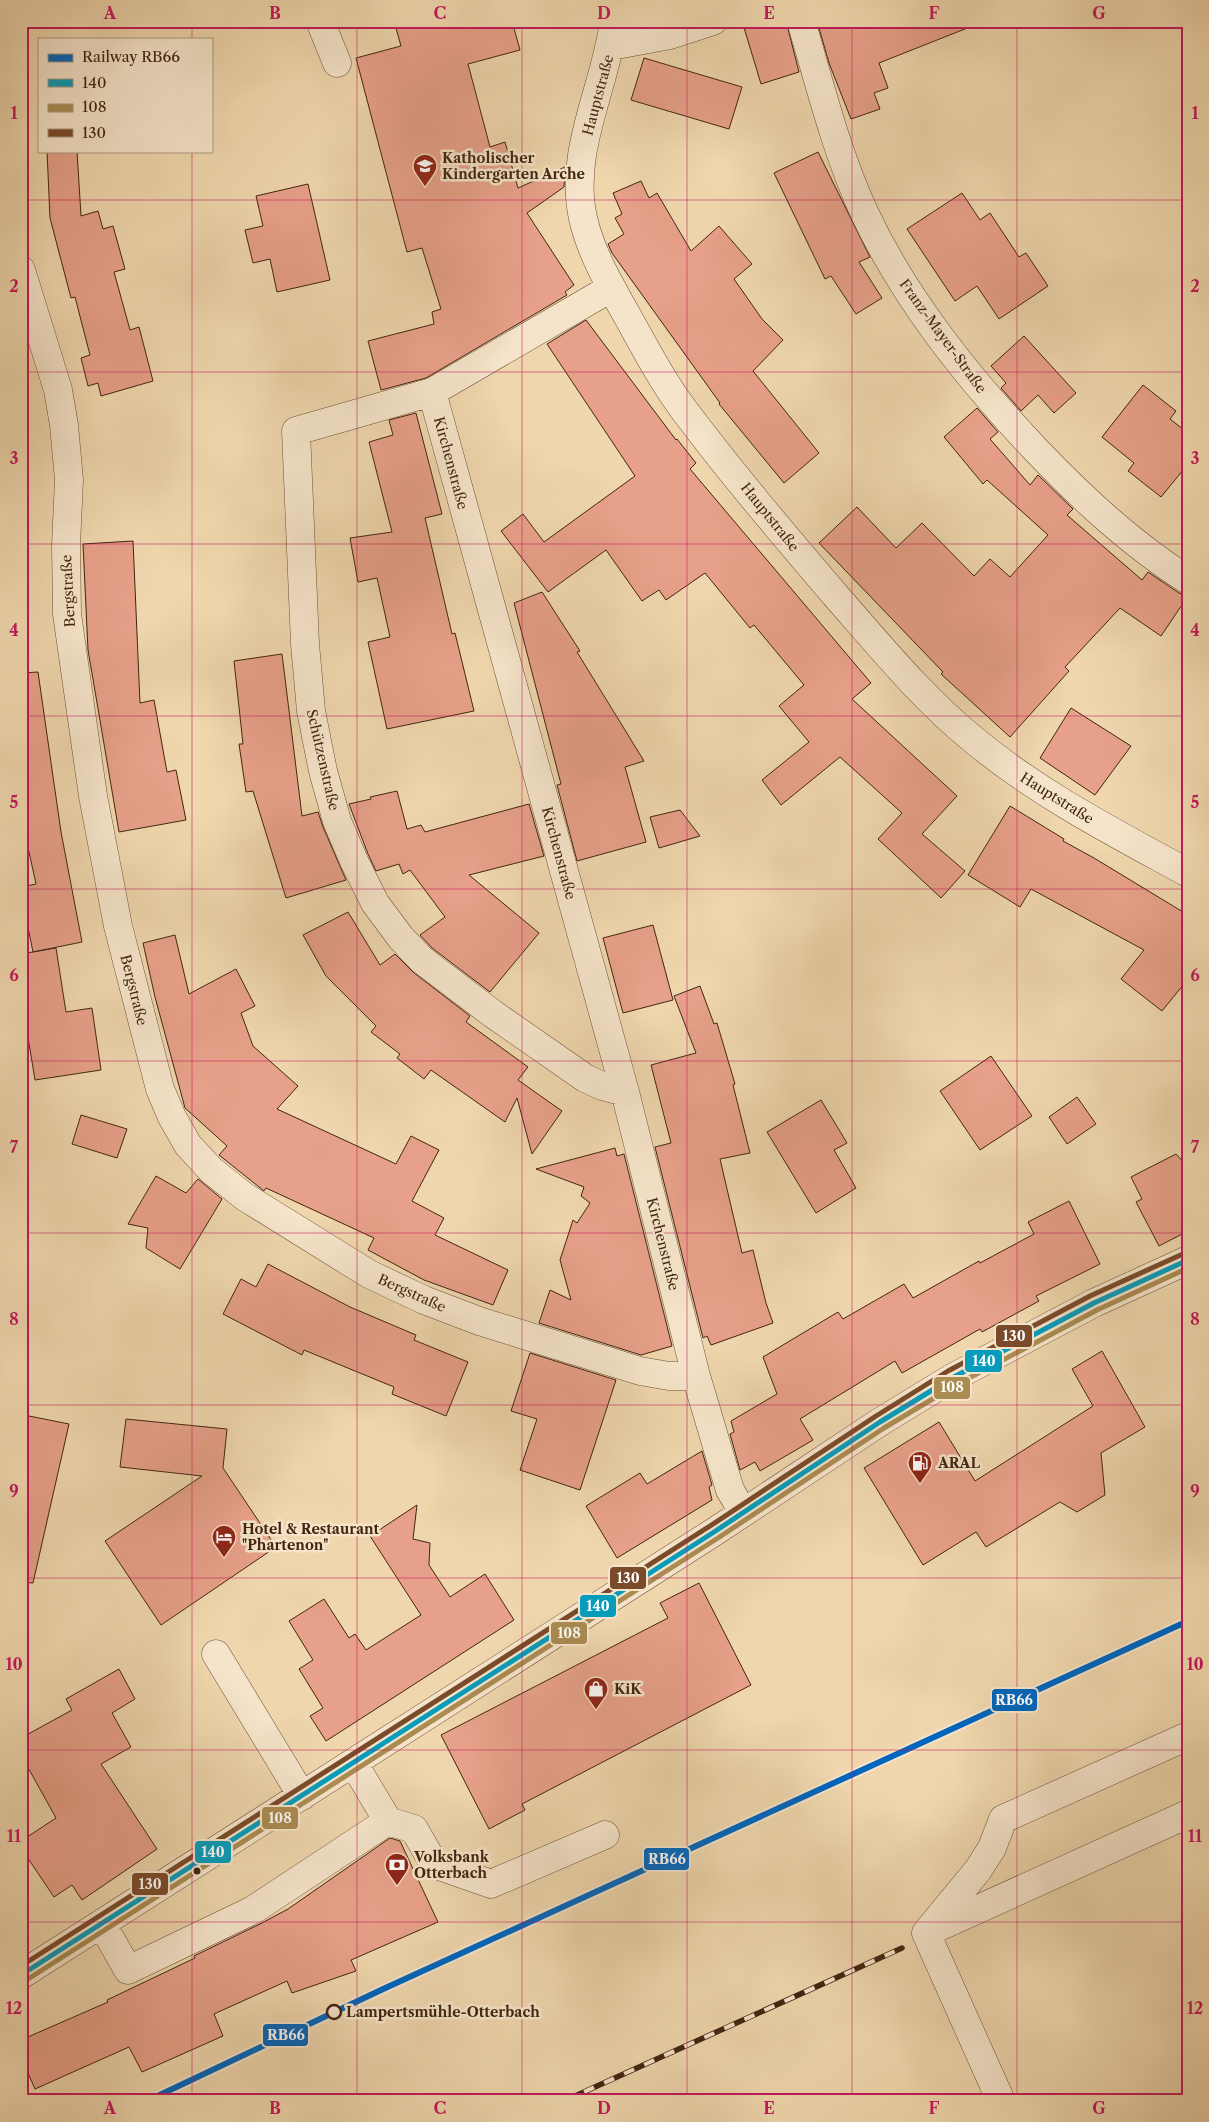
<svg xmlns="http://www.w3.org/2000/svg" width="1209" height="2122" viewBox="0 0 1209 2122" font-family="'Libre Caslon Text',serif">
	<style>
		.building { fill: #e7a089; stroke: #422510 }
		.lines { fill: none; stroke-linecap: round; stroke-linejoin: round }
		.minor-casing { stroke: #6d5137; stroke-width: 29 }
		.minor { stroke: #f5e4ca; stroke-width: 28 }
		.rail-casing { stroke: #422510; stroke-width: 5.5 }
		.rail { stroke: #f5e4ca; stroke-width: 4; stroke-dasharray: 11; stroke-linecap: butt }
		.bus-1-casing { stroke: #f5e4ca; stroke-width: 9 }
		.bus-2-casing { stroke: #f5e4ca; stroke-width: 9 }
		.bus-3-casing { stroke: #f5e4ca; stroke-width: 9 }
		.bus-1 { stroke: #079cbb; stroke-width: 5 }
		.bus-2 { stroke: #aa8b51; stroke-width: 5 }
		.bus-3 { stroke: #7a4b2a; stroke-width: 5 }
		.rail-1-casing { stroke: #f5e4ca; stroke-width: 10 }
		.rail-1 { stroke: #0065bd; stroke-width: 6 }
		.grid { fill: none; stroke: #c2185b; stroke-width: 1; stroke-opacity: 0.55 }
		.bus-dot { fill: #422510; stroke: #f5e4ca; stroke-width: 2 }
		.stop-dot { fill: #f5e4ca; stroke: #422510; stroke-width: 2.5 }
		.labels { text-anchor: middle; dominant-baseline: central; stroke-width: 5; stroke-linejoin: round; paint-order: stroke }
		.street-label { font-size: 14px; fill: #422510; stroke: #f5e4ca }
		.poi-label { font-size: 14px; font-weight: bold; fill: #422510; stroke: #f5e4ca; text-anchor: start }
		.stop-label { font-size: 14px; font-weight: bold; fill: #422510; stroke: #f5e4ca; text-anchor: start }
		.line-badge { stroke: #f5e4ca; stroke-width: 2 }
		.badge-label { font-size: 14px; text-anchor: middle; font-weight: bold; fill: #fff }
		.neatline { fill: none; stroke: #c2185b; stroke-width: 2 }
		.grid-label { font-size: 16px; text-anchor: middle; font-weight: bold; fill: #c2185b }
	</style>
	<rect width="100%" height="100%" fill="#efd6ad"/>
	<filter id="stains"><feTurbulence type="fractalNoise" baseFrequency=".004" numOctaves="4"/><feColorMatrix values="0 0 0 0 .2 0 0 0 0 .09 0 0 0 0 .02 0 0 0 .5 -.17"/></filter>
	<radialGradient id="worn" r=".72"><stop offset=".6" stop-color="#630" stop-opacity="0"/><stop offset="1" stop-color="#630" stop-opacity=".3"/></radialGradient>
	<path class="building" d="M394,21H512L520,50L468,64L490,147L505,142L518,188L565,167L564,187L527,213L574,285L565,292L567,295L426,378L381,390L368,341L434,324L432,312L441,309L422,248L407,252L356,58L401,46Z
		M742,21H786L799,72L761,84Z
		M817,21H979L980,23L879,63L888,88L874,93L880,109L851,119L829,63Z
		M644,58L742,87L729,129L631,100Z
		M47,151H77L81,216L98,211L103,229L113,226L125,269L114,272L130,330L139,327L153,381L101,396L98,383L88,386L81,358L90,355L75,297L71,298L50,218Z
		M818,152L870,257L859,262L882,298L856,314L831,276L825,279L774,173Z
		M641,181L649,198L657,193L691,251L719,226L752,264L734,279L762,319L783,340L753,371L819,453L784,483L719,404L720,403L612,253L608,244L624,234L615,218L622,214L613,193Z
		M308,184L330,280L277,292L270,259L253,263L245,230L263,226L256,196Z
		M962,193L980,220L990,213L1019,257L1026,253L1048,286L999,319L977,286L955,301L907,229Z
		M586,320L676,440L677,439L696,463L690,469L871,683L852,699L957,796L922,834L965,871L941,898L878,839L902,813L840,757L781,805L762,780L809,742L779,706L804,685L754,625L750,628L705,573L666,600L659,590L642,601L606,550L548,592L501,531L523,514L544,542L635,476L547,344Z
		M1024,336L1076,393L1054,413L1038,395L1021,411L1001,388L1006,383L991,366Z
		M1143,385L1176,411L1170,419L1188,433V464L1161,497L1128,471L1134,463L1102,437Z
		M977,408L998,432L990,439L1030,485L1038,475L1073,509L1067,515L1142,580L1148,572L1179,593L1188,596L1161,636L1120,608L1065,667L1069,671L1010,737L941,674L943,672L819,543L857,507L896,548L922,523L974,576L990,559L1010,577L1048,535L987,480L983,484L944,437Z
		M416,413L442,514L425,518L452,634L455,633L474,711L387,729L368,642L390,637L377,578L358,582L350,538L392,532L369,442L393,435L389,420Z
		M133,541L140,703L154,700L167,772L176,770L186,820L119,832L88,650L83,544Z
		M542,592L580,651L577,652L644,761L625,767L646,842L577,861L557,785L561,784L514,603Z
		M282,654L302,816L318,812L323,827L346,880L286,898L253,791L246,792L239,744H243L234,661Z
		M38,672L61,832L82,942L33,952L21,893V887L36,884L21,815V673Z
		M1071,708L1131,746L1095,795L1040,758Z
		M397,791L407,829L421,825L425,832L529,804L544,856L469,875L539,933L490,992L432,948L420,935L445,917L410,870L403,874L399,864L376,871L368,854L349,804L371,799L370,797Z
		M1010,806L1064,839L1063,841L1094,858L1188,915V979L1162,1011L1121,979L1144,950L1031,889L1020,907L968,875Z
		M680,810L700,836L659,848L650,817Z
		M348,912L380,965L395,954L413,972L470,1016L466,1022L528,1067L518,1080L562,1111L532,1154L517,1098L505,1122L431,1070L424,1079L397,1058L400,1054L371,1032L376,1026L326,976L303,935Z
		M653,925L673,1000L623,1013L603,938Z
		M175,935L189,994L236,969L255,1006L241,1013L253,1046L298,1086L277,1109L396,1164L411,1136L439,1150L412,1201L444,1218L435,1235L508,1270L493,1305L424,1280L368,1250L374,1238L266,1188L264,1191L219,1155L227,1146L185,1108L155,997L143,943Z
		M56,948L66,1012L92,1008L101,1070L35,1080L25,1019H21V954Z
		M700,986L714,1024L717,1023L735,1084L733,1085L750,1153L720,1159L742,1253L753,1250L766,1303L773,1323L711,1345L707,1336L703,1338L655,1147L671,1143L651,1065L696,1053L674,996Z
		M991,1056L1032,1116L980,1150L940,1091Z
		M1077,1097L1096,1124L1067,1144L1049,1117Z
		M821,1100L847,1143L834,1150L856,1188L816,1213L767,1132Z
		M81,1115L127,1129L117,1158L72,1144Z
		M615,1148L617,1156L624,1154L672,1346L641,1355L539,1323L550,1290L571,1300L560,1260L573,1220L577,1223L590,1203L581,1196L584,1187L536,1169Z
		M1176,1154L1188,1167V1231L1159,1246L1136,1202L1142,1199L1131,1177Z
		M156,1176L186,1193L198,1179L222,1199L180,1269L146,1248L148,1228L128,1224Z
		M1069,1201L1100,1264L1036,1296L1039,1301L982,1332L980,1329L902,1373L895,1361L800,1419L813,1440L760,1471L755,1462L740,1470L730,1434L734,1432L731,1421L777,1394L763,1357L838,1312L843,1319L904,1284L913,1298L979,1261L980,1263L1034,1234L1028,1222Z
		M268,1264L350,1307L416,1335L414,1340L468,1362L446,1416L392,1394L394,1387L304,1350L302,1355L223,1314L241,1279L256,1287Z
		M1102,1351L1145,1427L1101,1453L1105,1495L1077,1512L1060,1502L986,1547L976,1532L923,1565L864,1468L939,1422L975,1481L1093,1406L1072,1369Z
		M530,1353L616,1380L580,1490L520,1470L537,1419L511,1411Z
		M29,1416L69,1424L33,1583L21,1582V1449Z
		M126,1419L227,1429L223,1468L276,1547L161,1625L105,1541L202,1476L120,1467Z
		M702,1451L712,1485L709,1487L712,1500L617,1558L586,1506L640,1473L647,1484Z
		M417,1505L413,1539L430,1543L429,1565L450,1597L485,1574L514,1620L326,1741L310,1716L323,1708L299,1669L313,1660L289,1621L324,1599L349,1638L355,1634L366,1650L421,1615L370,1536Z
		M699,1583L751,1685L522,1804L525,1810L489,1829L441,1735L668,1618L660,1603Z
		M119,1669L135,1699L112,1713L131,1747L101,1764L157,1849L82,1900L72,1885L54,1897L21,1848V1841L56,1818L21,1755V1738L72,1710L66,1699Z
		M390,1838L400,1841L438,1922L351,1960L356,1971L292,1993L287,1981L214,2014L223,2036L142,2072L129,2047L35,2089L21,2057V2040L108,2002L107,2000L195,1958L194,1956L260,1924L288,1909Z"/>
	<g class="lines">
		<defs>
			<path id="minor" d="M320,21L337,63
				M614,21C606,86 568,151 583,218C591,254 611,287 629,319C646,350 663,382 684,410C732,474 784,535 836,596C880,646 923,699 975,741C1039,794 1115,833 1188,873
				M801,21C820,85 836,151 864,212C905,300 969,379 1036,450C1082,498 1131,544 1188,580
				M611,46L670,35L713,21
				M21,270L58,390L64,425L69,480L66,545L67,614L93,796L118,926L160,1089L172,1117L188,1145L211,1170L245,1197L369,1274L424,1300L479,1321L640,1371L669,1376H696
				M611,288L432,392L296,431L305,644L311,711L323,771L337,821L354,861L375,903L401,938L422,960L493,1014L585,1078L602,1086L625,1092
				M432,392L625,1092L696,1376L730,1490L743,1512
				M216,1654L302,1796
				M354,1764L388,1821
				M102,1924L128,1970L253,1910L388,1821L414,1829L434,1864L491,1884L605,1835
				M932,1930L1188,1814
				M21,1975L714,1532L880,1422L952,1378L1094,1303L1188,1260
				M1001,2101L926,1933L978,1870L992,1848L1003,1819L1188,1736"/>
		</defs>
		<use href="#minor" class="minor-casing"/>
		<use href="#minor" class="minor"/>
		<defs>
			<path id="rail" d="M564,2101L902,1948"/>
		</defs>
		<use href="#rail" class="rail-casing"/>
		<use href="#rail" class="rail"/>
		<defs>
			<path id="bus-1" d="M21,1975L714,1532L880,1422L952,1378L1094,1303L1188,1260"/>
			<path id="bus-2" d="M25,1981L718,1538L884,1428L956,1385L1097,1310L1188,1268"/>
			<path id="bus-3" d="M21,1966L710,1526L876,1416L948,1371L1090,1296L1185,1253"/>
		</defs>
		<use href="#bus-1" class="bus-1-casing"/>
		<use href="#bus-2" class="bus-2-casing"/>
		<use href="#bus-3" class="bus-3-casing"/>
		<use href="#bus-1" class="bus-1"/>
		<use href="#bus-2" class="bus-2"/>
		<use href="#bus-3" class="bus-3"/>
		<defs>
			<path id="rail-1" d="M147,2101L381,1990L1188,1621"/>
		</defs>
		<use href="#rail-1" class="rail-1-casing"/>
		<use href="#rail-1" class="rail-1"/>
	</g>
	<path class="grid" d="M192,21V39M357,21V2101M522,21V2101M687,21V2101M852,21V2101M1017,21V2101M192,151V2101M21,200H1188M21,372H1188M21,544H1188M21,716H1188M21,889H1188M21,1061H1188M21,1233H1188M21,1405H1188M21,1578H1188M21,1750H1188M21,1922H1188"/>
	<defs>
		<symbol id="school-pin" viewBox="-11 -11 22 30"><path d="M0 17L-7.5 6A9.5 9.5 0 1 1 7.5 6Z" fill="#8f2418" stroke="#f5e4ca"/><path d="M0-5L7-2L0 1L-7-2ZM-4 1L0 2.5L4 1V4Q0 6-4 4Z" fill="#fff"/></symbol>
		<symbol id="fuel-pin" viewBox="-11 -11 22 30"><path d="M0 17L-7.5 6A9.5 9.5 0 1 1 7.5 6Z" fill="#8f2418" stroke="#f5e4ca"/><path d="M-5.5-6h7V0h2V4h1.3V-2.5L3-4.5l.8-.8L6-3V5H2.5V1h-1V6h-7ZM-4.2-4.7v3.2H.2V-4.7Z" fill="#fff"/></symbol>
		<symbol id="hotel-pin" viewBox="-11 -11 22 30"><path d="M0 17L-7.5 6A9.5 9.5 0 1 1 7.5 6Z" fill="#8f2418" stroke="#f5e4ca"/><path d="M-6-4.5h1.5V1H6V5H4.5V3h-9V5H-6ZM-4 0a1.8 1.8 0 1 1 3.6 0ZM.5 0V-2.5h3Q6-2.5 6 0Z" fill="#fff"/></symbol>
		<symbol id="shop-pin" viewBox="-11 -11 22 30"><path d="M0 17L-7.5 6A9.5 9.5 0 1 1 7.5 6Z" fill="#8f2418" stroke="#f5e4ca"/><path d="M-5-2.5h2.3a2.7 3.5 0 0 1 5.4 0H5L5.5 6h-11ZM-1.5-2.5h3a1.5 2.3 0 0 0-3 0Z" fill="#fff"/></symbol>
		<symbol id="bank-pin" viewBox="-11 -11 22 30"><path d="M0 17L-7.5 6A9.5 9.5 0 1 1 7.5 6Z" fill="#8f2418" stroke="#f5e4ca"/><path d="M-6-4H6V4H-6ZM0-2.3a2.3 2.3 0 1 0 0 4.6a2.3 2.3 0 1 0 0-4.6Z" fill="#fff"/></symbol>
	</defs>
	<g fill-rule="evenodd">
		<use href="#school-pin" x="411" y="152" width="28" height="38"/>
		<use href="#fuel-pin" x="906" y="1449" width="28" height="38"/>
		<use href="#hotel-pin" x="210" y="1523" width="28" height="38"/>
		<use href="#shop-pin" x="582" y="1675" width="28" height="38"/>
		<use href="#bank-pin" x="383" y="1851" width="28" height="38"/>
	</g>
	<circle class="bus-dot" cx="197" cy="1871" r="4.5"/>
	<circle class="stop-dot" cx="334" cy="2012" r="7"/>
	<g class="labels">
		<g class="street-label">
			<text transform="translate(598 95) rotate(-75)">Hauptstraße</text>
			<text transform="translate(943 336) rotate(54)">Franz-Mayer-Straße</text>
			<text transform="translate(451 463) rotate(75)">Kirchenstraße</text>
			<text transform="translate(770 517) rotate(51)">Hauptstraße</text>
			<text transform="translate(68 591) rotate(-93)">Bergstraße</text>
			<text transform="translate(323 760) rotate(77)">Schützenstraße</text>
			<text transform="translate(1057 798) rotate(32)">Hauptstraße</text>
			<text transform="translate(559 853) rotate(75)">Kirchenstraße</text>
			<text transform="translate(134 990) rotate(76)">Bergstraße</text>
			<text transform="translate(663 1244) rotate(76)">Kirchenstraße</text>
			<text transform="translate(412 1293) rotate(24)">Bergstraße</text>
		</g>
		<g class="poi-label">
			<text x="442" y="158">Katholischer<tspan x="442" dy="16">Kindergarten Arche</tspan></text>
			<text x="938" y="1463">ARAL</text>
			<text x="242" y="1529">Hotel &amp; Restaurant<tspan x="242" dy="16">"Phartenon"</tspan></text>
			<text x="614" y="1689">KiK</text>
			<text x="414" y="1857">Volksbank<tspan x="414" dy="16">Otterbach</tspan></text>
		</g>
		<g class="stop-label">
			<text x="346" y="2012">Lampertsmühle-Otterbach</text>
		</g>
	</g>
	<g class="line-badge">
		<rect x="995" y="1324" width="38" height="24" rx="5" fill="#7a4b2a"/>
		<rect x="964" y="1349" width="39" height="24" rx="5" fill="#079cbb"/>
		<rect x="933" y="1376" width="38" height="24" rx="5" fill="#aa8b51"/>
		<rect x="609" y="1566" width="38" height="24" rx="5" fill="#7a4b2a"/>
		<rect x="579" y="1594" width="38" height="24" rx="5" fill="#079cbb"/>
		<rect x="550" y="1621" width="38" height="24" rx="5" fill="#aa8b51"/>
		<rect x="991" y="1688" width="47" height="24" rx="5" fill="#0065bd"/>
		<rect x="261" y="1806" width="38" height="24" rx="5" fill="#aa8b51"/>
		<rect x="194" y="1840" width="38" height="24" rx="5" fill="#079cbb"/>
		<rect x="643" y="1847" width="47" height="24" rx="5" fill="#0065bd"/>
		<rect x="131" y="1872" width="38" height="24" rx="5" fill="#7a4b2a"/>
		<rect x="262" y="2023" width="47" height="24" rx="5" fill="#0065bd"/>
	</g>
	<g class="badge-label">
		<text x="1014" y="1341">130</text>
		<text x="984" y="1366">140</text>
		<text x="952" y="1392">108</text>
		<text x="628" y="1583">130</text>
		<text x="598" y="1611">140</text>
		<text x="569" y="1638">108</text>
		<text x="1014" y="1705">RB66</text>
		<text x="280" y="1823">108</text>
		<text x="213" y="1857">140</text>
		<text x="667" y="1864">RB66</text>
		<text x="150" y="1889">130</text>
		<text x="286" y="2040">RB66</text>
	</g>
	<rect width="1209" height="2122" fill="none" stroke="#efd6ad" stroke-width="55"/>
	<rect x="38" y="38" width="175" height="115" fill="#f5e4ca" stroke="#ad9880"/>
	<rect x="48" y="54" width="25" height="8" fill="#0065bd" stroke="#ad9880"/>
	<text x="82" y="62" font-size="15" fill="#422510">Railway RB66</text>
	<rect x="48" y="79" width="25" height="8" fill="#079cbb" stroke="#ad9880"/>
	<text x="82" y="88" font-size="15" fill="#422510">140</text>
	<rect x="48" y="104" width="25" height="8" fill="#aa8b51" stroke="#ad9880"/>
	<text x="82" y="112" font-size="15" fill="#422510">108</text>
	<rect x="48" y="129" width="25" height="8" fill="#7a4b2a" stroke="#ad9880"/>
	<text x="82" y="138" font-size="15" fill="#422510">130</text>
	<rect x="28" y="28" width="1154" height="2066" class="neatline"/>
	<g class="grid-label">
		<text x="110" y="19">A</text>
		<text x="275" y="19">B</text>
		<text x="440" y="19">C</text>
		<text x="604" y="19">D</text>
		<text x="769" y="19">E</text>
		<text x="934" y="19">F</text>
		<text x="1099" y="19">G</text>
		<text x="14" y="119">1</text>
		<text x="1195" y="119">1</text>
		<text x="14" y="292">2</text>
		<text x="1195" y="292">2</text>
		<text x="14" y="464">3</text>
		<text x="1195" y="464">3</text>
		<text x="14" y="636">4</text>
		<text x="1195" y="636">4</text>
		<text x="14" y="808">5</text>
		<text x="1195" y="808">5</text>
		<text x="14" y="981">6</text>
		<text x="1195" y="981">6</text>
		<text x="14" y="1153">7</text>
		<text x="1195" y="1153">7</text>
		<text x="14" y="1325">8</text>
		<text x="1195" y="1325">8</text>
		<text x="14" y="1497">9</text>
		<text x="1195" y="1497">9</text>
		<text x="14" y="1670">10</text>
		<text x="1195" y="1670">10</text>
		<text x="14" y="1842">11</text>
		<text x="1195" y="1842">11</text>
		<text x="14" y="2014">12</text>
		<text x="1195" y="2014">12</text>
		<text x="110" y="2114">A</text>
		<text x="275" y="2114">B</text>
		<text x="440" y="2114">C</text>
		<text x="604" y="2114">D</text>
		<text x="769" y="2114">E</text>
		<text x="934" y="2114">F</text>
		<text x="1099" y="2114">G</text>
	</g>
	<rect width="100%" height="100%" filter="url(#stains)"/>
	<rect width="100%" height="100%" fill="url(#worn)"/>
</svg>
